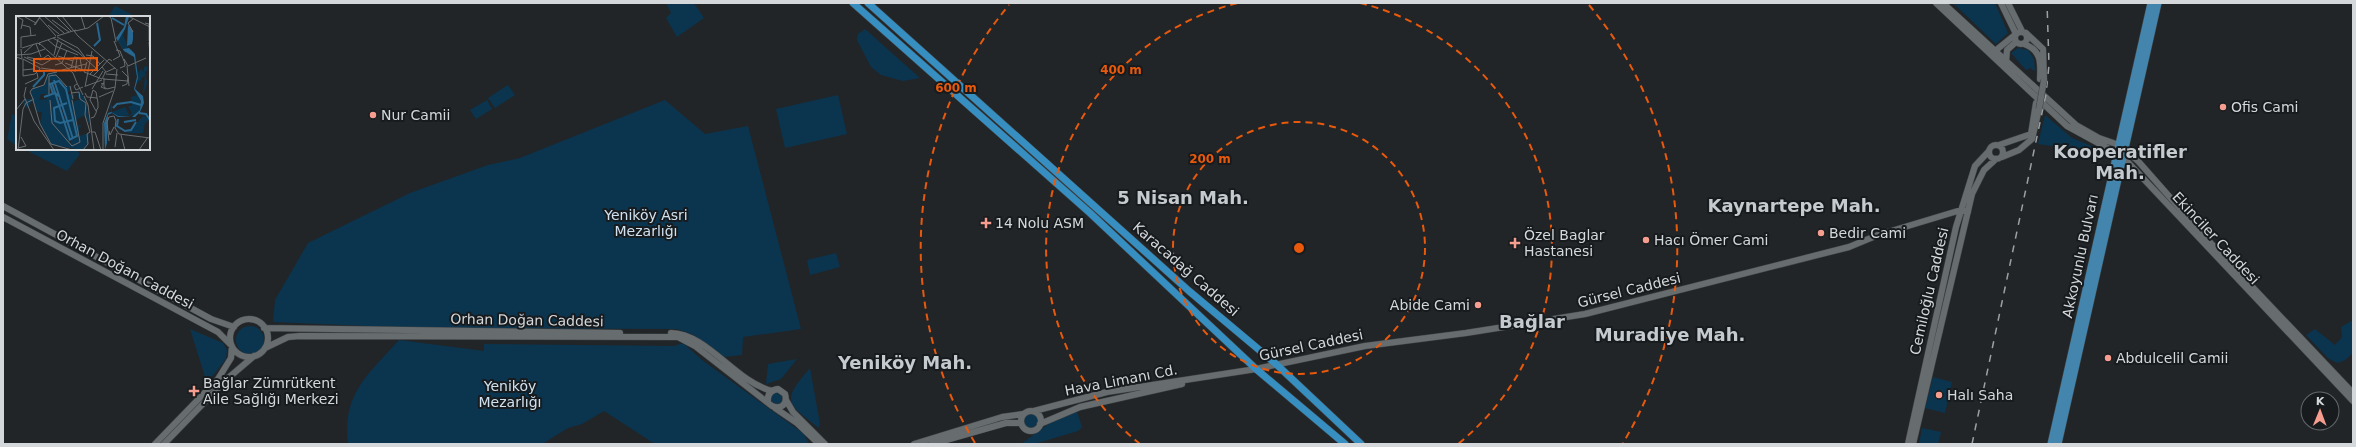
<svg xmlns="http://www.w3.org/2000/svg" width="2356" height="447" viewBox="0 0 2356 447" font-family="'DejaVu Sans',sans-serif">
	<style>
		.green { fill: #0b354f }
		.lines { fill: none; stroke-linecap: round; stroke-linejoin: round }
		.secondary-casing { stroke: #3f4345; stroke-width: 7 }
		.primary-casing { stroke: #3f4345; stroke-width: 8 }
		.trunk-casing { stroke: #3f4345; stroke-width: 8 }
		.secondary { stroke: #676c6f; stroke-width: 6 }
		.primary { stroke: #4385ac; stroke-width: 7 }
		.trunk { stroke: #378ec0; stroke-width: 7 }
		.rail { stroke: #9ea1a3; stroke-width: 1.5; stroke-dasharray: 7 7; stroke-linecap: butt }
		.secondary-bridge-casing { stroke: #3f4345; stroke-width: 7; stroke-linecap: butt }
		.secondary-bridge { stroke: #676c6f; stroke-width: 6 }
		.ring { fill: none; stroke: #e8590c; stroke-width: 2; stroke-dasharray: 7 5 }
		.poi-dot { fill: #f59d8e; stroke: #171b1e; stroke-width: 1.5 }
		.labels { text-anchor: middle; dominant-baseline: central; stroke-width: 4; stroke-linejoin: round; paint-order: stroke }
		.poi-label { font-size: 14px; fill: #d5d8da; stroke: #171b1e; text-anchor: start }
		.park-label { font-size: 14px; fill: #cfe2f1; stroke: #171b1e }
		.street-label { font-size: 14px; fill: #d5d8da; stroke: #171b1e }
		.district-label { font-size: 18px; font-weight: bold; fill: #c4cace; stroke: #171b1e }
		.inset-river { fill: none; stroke: #276790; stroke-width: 2 }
		.inset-road { fill: none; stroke: #696d6f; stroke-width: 1 }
		.view { fill: #e8590c; fill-opacity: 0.15; stroke: #e8590c; stroke-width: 2 }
		.inset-edge { fill: none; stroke: #d5d8da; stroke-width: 2 }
		.centre { fill: #e8590c; stroke: #171b1e; stroke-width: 2 }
		.ring-label { font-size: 12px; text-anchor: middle; font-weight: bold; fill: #e8590c; stroke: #171b1e; stroke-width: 4; stroke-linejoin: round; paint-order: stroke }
	</style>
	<rect width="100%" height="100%" fill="#212528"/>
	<path class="green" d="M666,3H694L704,18L677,37L666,18L671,13Z
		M1953,3H1995L2008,33L1996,44Z
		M115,6L137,17H108Z
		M865,29L920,78L903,81L881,75L871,67L857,40L858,34Z
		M2018,48L2028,50L2034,59L2035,71L2030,68L2026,70L2011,53Z
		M508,85L515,95L495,108L488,98Z
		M838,95L847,134L785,148L776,109Z
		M487,100L492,109L476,119L470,110Z
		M665,100L705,134L748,126L801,329L743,337L742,355L723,357L694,335L677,329L416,328L273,322L275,300L308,243L410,193L488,165L520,158Z
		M12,114L17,117V146L7,139Z
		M2045,115L2072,138L2099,149L2104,158L2075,149L2038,144Z
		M24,149H75L80,154L67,171Z
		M836,253L840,267L810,275L807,260Z
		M2353,320V353L2345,360L2338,363L2329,359L2306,335L2315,329L2335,345L2342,337L2341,327Z
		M236 340a14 14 0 1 1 28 0a14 14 0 1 1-28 0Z
		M190,329L223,343L227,350L226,359L207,383Z
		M399,340L484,351V344L674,346L683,343L702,360L804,434L809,444H655L604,411L582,424L568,428L542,444H348C342,393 368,375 399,340Z
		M797,359L781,379L766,384L768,364Z
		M810,368L820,424L819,428C786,402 781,402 810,368Z
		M1933,377L1952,382L1945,413L1925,408Z
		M771 398a6 6 0 1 1 12 0a6 6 0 1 1-12 0Z
		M1077,412L1082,427L1078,431L1034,444H1021L1057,418Z
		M1024 421a7 7 0 1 1 14 0a7 7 0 1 1-14 0Z
		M1922,428L1941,432L1938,444H1919Z"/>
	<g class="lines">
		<defs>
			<path id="secondary" d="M1936,3L2067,126L2122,156L2353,401
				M1943,3L2076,125L2099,138L2119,145L2138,161L2205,237L2353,393
				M2008,3L2022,31
				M2015 38a6 6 0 1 1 12 0a6 6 0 1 1-12 0Z
				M2026,33L2043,49L2044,80
				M2024,44C2041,50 2041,62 2040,79
				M1995,51L2016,34L2001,3
				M2006,62L2007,50L2016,42
				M1989 152a7 7 0 1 1 14 0a7 7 0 1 1-14 0Z
				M1999,145L2031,134L2036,103
				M2002,157L2019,150L2032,139L2039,109
				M3,206L211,319L234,327
				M3,217L218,332L232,346L231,358L218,379L155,444
				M230 338a19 19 0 1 1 38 0a19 19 0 1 1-38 0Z
				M264,328L620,333
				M671,333C708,334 734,381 772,391
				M265,348L288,337L300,336L678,337L695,346L772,406C781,410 788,404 785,394L778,389C771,390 767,394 768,402
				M786,400L793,412L825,444
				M775,408L797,423L819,444
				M1021 421a10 10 0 1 1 20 0a10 10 0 1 1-20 0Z
				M1034,411L1107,392L1256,369L1365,346L1466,333L1585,314L1849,247L1878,235L1961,210L1968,212
				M1040,424L1080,407L1182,384
				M164,444L227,379L254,356
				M914,444L1002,417L1023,414
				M932,444L1006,423H1021
				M1908,444L1956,227L1975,166L1989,151
				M1913,444L1972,194L1984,170L1996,159"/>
			<path id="primary" d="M2051,444L2151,3
				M2058,444L2158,3"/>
			<path id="trunk" d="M853,3L1090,213L1256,369L1345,444
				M868,3L1189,291L1276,364L1361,444"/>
		</defs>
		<use href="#secondary" class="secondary-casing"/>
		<use href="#primary" class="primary-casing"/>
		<use href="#trunk" class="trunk-casing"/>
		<use href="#secondary" class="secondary"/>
		<use href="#primary" class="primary"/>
		<use href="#trunk" class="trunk"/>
		<path class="rail" d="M1972,444L2046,94L2049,65L2047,3"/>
		<defs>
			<path id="secondary-bridge" d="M2039,109L2044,80"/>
		</defs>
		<use href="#secondary-bridge" class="secondary-bridge-casing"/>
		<use href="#secondary-bridge" class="secondary-bridge"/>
	</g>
	<g class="ring">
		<circle cx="1299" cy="248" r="126"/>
		<path d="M1140 444A252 252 0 0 1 1238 3M1360 3A252 252 0 0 1 1458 444"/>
		<path d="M975 443A378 378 0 0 1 1009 5M1589 5A378 378 0 0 1 1623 443"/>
	</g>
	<g class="poi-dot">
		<circle cx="2223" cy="107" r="4"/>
		<circle cx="373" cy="115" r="4"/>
		<path d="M984 217h4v4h4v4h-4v4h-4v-4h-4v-4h4z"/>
		<circle cx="1821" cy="233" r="4"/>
		<circle cx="1646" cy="240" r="4"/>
		<path d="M1513 237h4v4h4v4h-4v4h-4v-4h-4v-4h4z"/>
		<circle cx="1478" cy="305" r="4"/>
		<circle cx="2108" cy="358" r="4"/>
		<path d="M192 385h4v4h4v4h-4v4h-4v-4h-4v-4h4z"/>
		<circle cx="1939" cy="395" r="4"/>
	</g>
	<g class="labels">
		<g class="poi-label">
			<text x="2231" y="107">Ofis Cami</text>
			<text x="381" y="115">Nur Camii</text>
			<text x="995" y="223">14 Nolu ASM</text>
			<text x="1829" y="233">Bedir Cami</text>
			<text x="1524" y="235">Özel Baglar<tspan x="1524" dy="16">Hastanesi</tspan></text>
			<text x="1654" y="240">Hacı Ömer Cami</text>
			<text x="1470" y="305" text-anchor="end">Abide Cami</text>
			<text x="2116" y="358">Abdulcelil Camii</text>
			<text x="203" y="383">Bağlar Zümrütkent<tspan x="203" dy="16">Aile Sağlığı Merkezi</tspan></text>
			<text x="1947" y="395">Halı Saha</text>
		</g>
		<g class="park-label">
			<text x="646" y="215">Yeniköy Asri<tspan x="646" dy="16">Mezarlığı</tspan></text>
			<text x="510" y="386">Yeniköy<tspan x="510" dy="16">Mezarlığı</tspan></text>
		</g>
		<g class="street-label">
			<text transform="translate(2216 238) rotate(47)">Ekinciler Caddesi</text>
			<text transform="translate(2080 256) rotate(-78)">Akkoyunlu Bulvarı</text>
			<text transform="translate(125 269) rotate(28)">Orhan Doğan Caddesi</text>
			<text transform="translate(1186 269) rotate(41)">Karacadağ Caddesi</text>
			<text transform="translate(1629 290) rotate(-14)">Gürsel Caddesi</text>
			<text transform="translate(1929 291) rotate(-77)">Cemiloğlu Caddesi</text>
			<text transform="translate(527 320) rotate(1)">Orhan Doğan Caddesi</text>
			<text transform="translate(1311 345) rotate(-12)">Gürsel Caddesi</text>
			<text transform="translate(1121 380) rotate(-11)">Hava Limanı Cd.</text>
		</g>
		<g class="district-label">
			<text x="2120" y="151">Kooperatifler<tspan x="2120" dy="21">Mah.</tspan></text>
			<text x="1183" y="197">5 Nisan Mah.</text>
			<text x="1794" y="205">Kaynartepe Mah.</text>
			<text x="1532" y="321">Bağlar</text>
			<text x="1670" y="334">Muradiye Mah.</text>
			<text x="905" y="362">Yeniköy Mah.</text>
		</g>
	</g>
	<g transform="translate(16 16)">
		<rect width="134" height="134" fill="#212528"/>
		<path d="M110,10L107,19L112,31L110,33L116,34L119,40L108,34L102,25ZM118,48L123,57L125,53L128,56V51L131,50L132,54L129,56L131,67L127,79L129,60L125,62L126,67L124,64L122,66ZM41,56L40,59L45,63L48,70H56L55,74L51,76L52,78L59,79L56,86L65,83L62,82V75L58,72L63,75L69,83L75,112L69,99L61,103L62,109L67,110L63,111V120L73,117L72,127L67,134L36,129L24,108L26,96H21L17,84L11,92L7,88L9,83H16L14,76L19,70L20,72L28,69L32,58ZM34,63L36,67L39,64L40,66L57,121L61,122L57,123L58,127L44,90L55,123V129L39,78L31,80V83L23,84L25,78H33ZM121,79L125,85L124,92L126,90L121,99L101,100L95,96L94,90L96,88V96L109,91L113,99L116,97L112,90H116L115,81ZM128,99L133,104L129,107L127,117H112Z" fill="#0b354f" fill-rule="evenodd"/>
		<path d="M110,0L113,1L109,13L102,25L107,33L113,32L119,38L122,62L119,73L127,80L128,87L124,96L119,101H102L96,97L92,99L91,127L89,134L88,107L92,97L95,96L102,100L116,101L124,94L125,85L118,73L121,61L118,41L108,35L100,22L108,11ZM112,9L117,15V23L116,28L111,30Z" fill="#276790"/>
		<path class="inset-river" d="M96,2L108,9M78,30L84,24L81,7M38,64L57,123M36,67L54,124M17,71L28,59V56M37,78L34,68L43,65L50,73L61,120L53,124M28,81L39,77L44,81M51,87L38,92L39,105L44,107L57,104M97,92L101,88L115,86L125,89M123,97L130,98L134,104M102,103L101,110L109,115L115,114L120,106M108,106L120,104"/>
		<path class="inset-road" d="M0,0L7,4L5,13M22,0L40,20M28,0L48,17M40,0L55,15M46,0L62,20M65,0L69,13M92,0L95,2L100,26M112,0L134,11M9,1L20,7M117,3L112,7L117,16M36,4L53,16M129,7L133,8V25M6,9L14,11L15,20M18,9L24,1L19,9M32,9L43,18M59,15L72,12L88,0M41,20L60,14M62,20L100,53M40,21L23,27L57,57L61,67M41,21L62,32L71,44M37,22L63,37M32,24L39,30L62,39M133,26L134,40M20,28L25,41M5,32V21L20,19M6,32L22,27L24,29M100,34L104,35L108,45M8,37L18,28M63,37L82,54M15,38L29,33M0,39L15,38M38,39L42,23M70,39L77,40L84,48M42,40L57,45M0,41L6,43L5,33M8,41L26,49M11,41L25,44M40,41L46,27M7,43L24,52V53L19,58L7,60ZM25,44L32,39L36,43L26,49M97,44L104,40L98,25M71,46L68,56L86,63L89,57M49,47L67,54M39,49L46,47L51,34M111,50L113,70M25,52L39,54M55,52L58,41L64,42L66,54L64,55M104,52L109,50L108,43L112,50L130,42M7,54L17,53L21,57M46,54L70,48M106,55L112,61L111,68L106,70M59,56L61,42M90,56L86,51L93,43L96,45M88,57L99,52M74,58L88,44M90,58L102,59M77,60L86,51M88,62V71L91,73L99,71M87,63L112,65M61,67L67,79M9,68L22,62L21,57M61,68L58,70L60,74L67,71M85,68L88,67L85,71L90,73M54,70L57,83M70,70L86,64M10,71L8,80L18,105L38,134M69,71L76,35M76,73L87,55M55,77L63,76L64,83L70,87L69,99L74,116L71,118L72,128L67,134M69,77L71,81L81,82M33,78V60L40,59L51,71M68,80L72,89L78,134M83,81L97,75M17,83L14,76L16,73L28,69L32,58L41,56M17,84L24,108L35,128L56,134M34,84L36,107L56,130L64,126L56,84M0,94L9,83M75,102L78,101L80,97L81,93L82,92V87L80,76L77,74L74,84L80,95M93,115L94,119L98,111M76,116H79L85,134M105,119L109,134M93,125L91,106L93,101L98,100L100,105L99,112L103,118L134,122M99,131L101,117M2,132L10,130L5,121M2,134L7,93L10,87L18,83M87,134V107L99,72L101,53M123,134L132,121"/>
		<path class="view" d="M81,42V54L18,55V43Z"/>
		<rect width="134" height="134" class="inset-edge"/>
	</g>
	<circle cx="1299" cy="248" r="6" class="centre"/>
	<g class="ring-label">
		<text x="1121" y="74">400 m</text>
		<text x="956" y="92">600 m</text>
		<text x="1210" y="163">200 m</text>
	</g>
	<rect width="2356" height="447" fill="none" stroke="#d5d8da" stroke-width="8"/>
	<g transform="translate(2320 411) rotate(1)"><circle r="19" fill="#171b1e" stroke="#636769"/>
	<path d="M0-3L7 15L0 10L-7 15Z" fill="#f59d8e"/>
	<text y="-6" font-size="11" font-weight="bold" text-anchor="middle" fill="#d5d8da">K</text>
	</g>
</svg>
